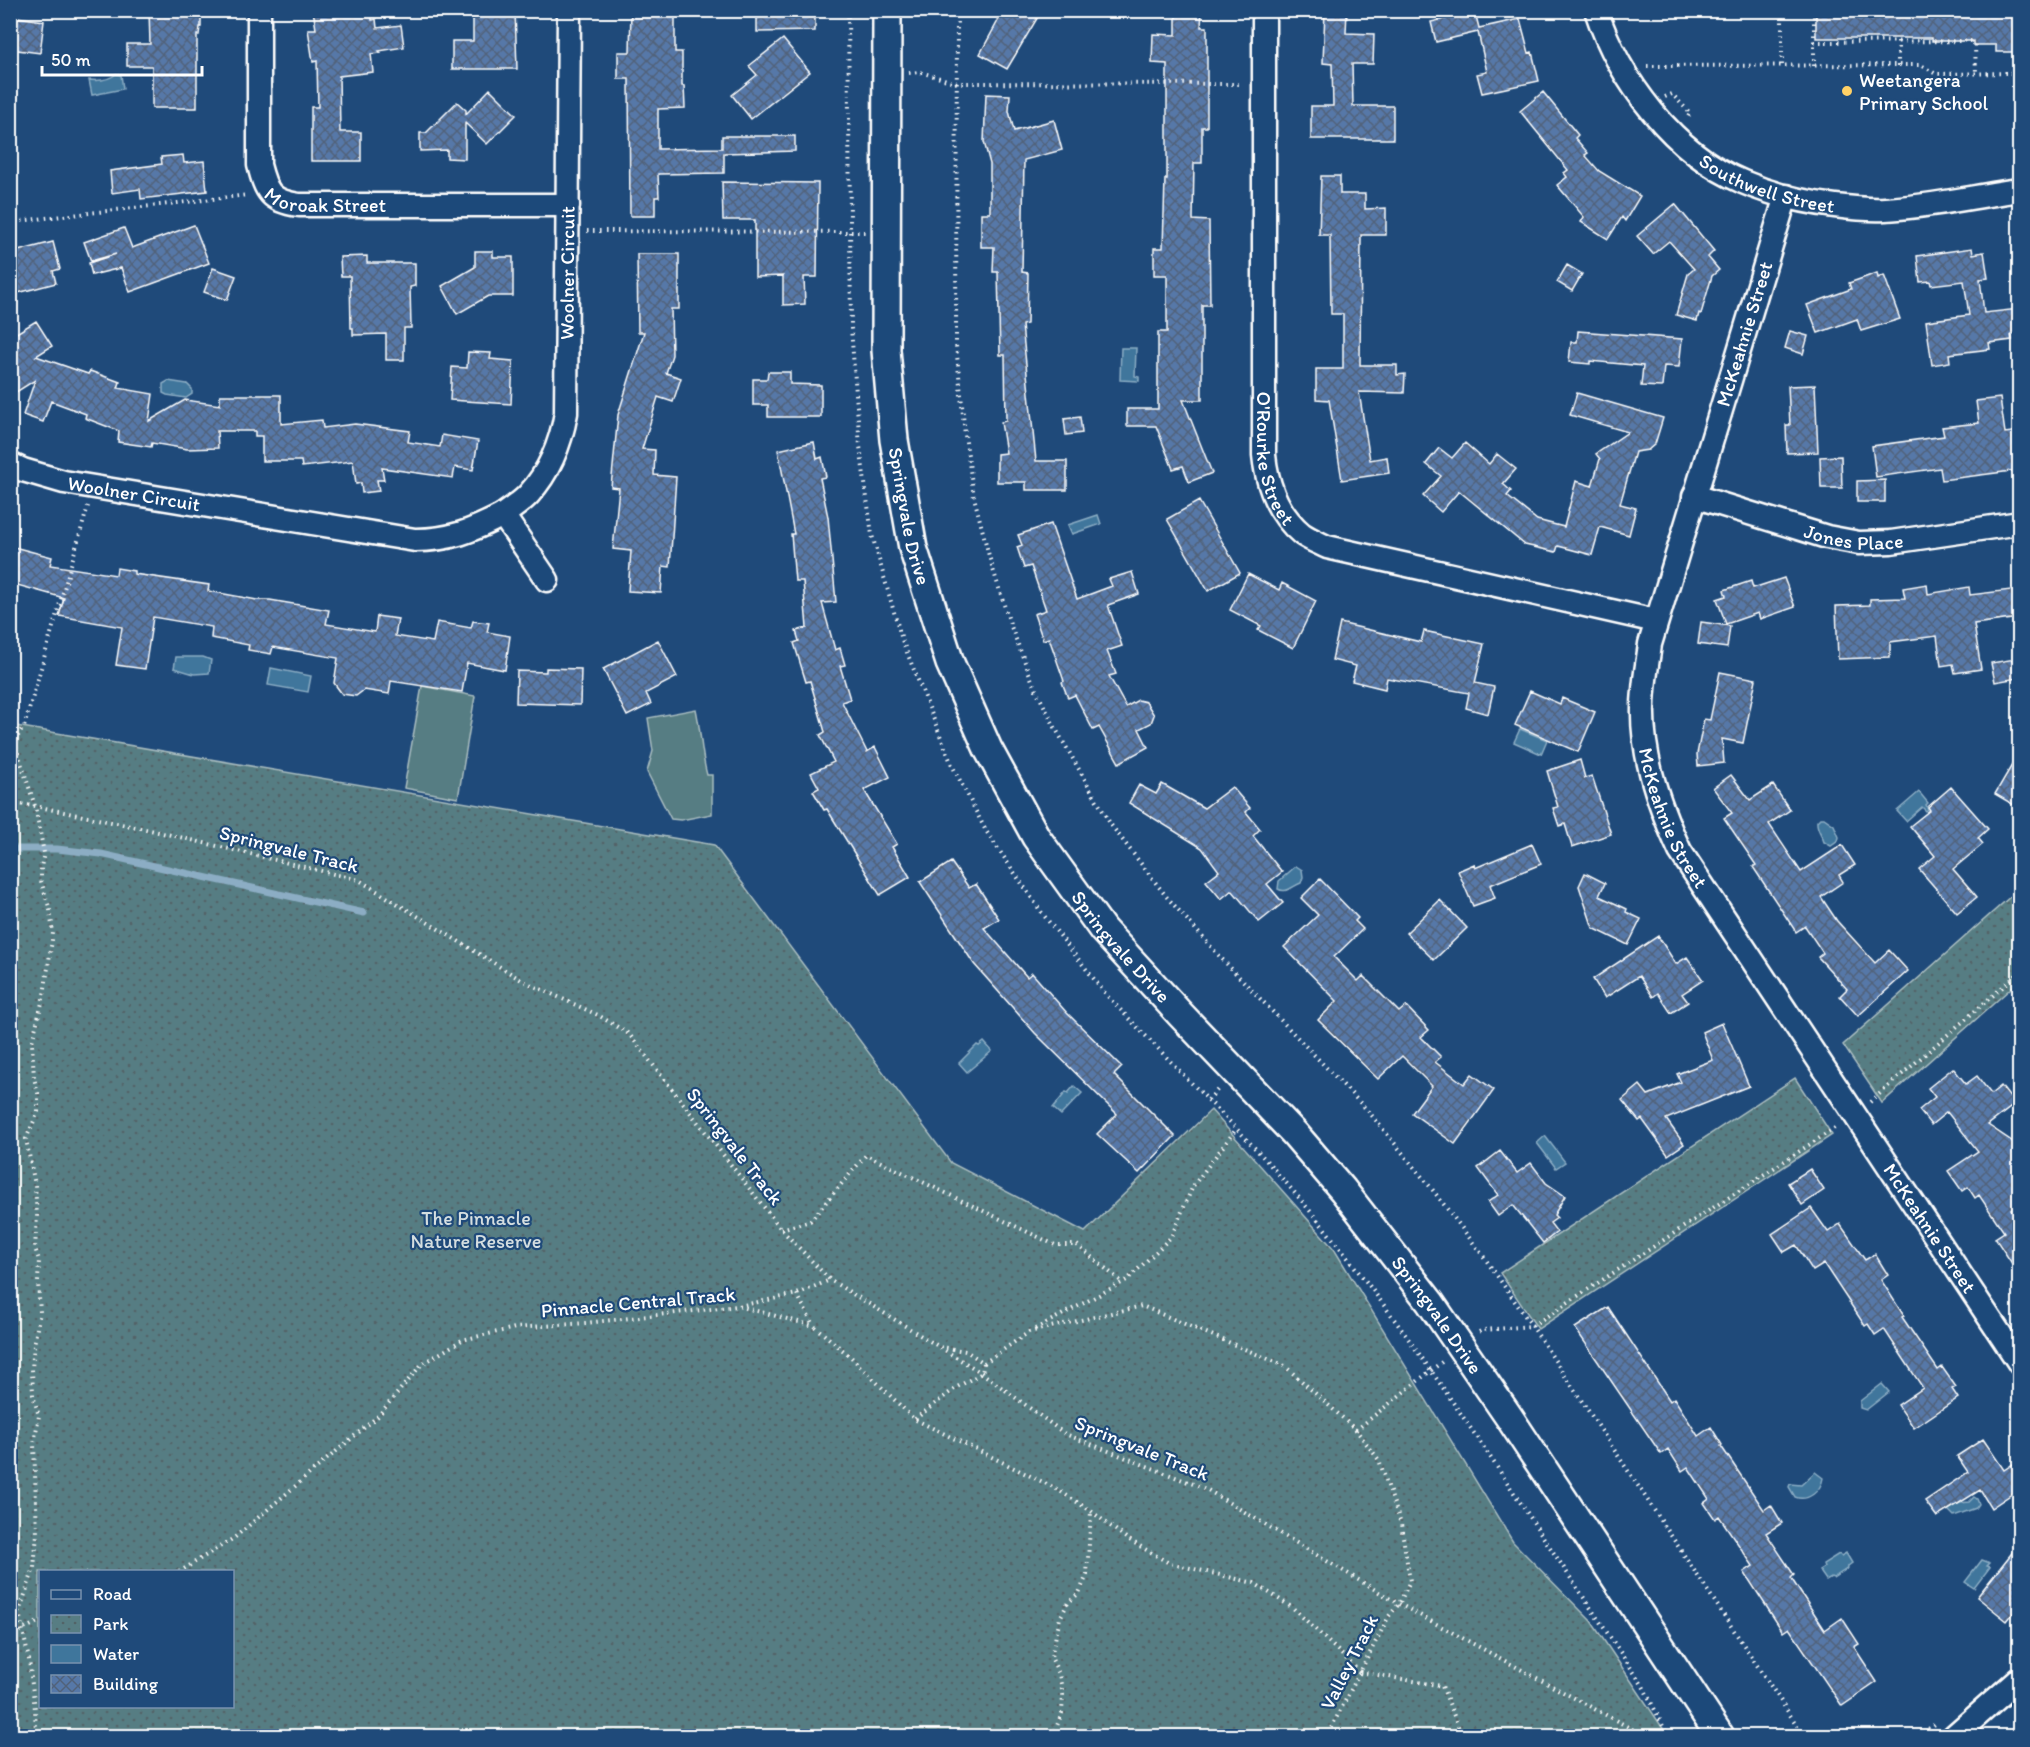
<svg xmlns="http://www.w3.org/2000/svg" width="2030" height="1747" viewBox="0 0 2030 1747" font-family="Itim,sans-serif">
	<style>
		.park { fill: url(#park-dots); stroke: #abbec1; stroke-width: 1.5; fill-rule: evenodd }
		.pitch { fill: #577d83; stroke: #abbec1; stroke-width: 1.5 }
		.water { fill: #3f769c; stroke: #8cadc4; stroke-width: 1.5 }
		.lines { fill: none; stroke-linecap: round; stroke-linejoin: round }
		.stream { stroke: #8cadc4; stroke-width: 7 }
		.building { fill: url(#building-cross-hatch); stroke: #fff; stroke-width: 1.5 }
		.minor-casing { stroke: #fff; stroke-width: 27 }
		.major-casing { stroke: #fff; stroke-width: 32 }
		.path { stroke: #fff; stroke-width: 4; stroke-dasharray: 1.5 4.5; stroke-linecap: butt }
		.minor { stroke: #1f4a7a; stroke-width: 22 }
		.major { stroke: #1f4a7a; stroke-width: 27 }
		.poi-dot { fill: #ffd166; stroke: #1f4a7a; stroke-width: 2 }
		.labels { text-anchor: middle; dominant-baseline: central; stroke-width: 4.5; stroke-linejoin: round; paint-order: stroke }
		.poi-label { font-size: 20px; fill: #fff; stroke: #1f4a7a; text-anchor: start }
		.street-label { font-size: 20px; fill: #fff; stroke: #1f4a7a }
		.park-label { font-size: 20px; fill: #d5dee0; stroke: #1f4a7a }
	</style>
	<defs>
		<pattern id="park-dots" width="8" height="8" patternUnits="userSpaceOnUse" patternTransform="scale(1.5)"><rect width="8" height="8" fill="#577d83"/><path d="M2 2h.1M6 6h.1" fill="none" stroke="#526468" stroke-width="1.8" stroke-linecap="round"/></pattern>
		<pattern id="building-cross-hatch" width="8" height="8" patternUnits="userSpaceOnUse" patternTransform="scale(1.5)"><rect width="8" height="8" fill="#5678a8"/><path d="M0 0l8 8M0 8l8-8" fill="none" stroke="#51627a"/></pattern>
	</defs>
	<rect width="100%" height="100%" fill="#1f4a7a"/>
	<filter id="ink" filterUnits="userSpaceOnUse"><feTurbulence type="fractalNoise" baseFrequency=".0167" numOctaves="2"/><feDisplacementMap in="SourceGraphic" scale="12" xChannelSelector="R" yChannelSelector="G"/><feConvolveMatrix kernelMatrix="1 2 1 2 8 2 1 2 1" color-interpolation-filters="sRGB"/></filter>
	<g filter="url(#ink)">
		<path class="park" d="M10,725L714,845L951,1163L1085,1232L1211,1110L1334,1249L1513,1542L1591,1621L1668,1736H11ZM40,1572H232V1706H40Z
			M2019,889V981L1882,1103L1843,1045Z
			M1795,1078L1832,1135L1538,1329L1500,1273Z"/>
		<path class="pitch" d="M422,686L475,696L458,798L404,788Z
			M696,709C701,732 701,753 707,775H712V814L681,820L671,819L647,772L653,751L648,718Z"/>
		<path class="water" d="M116,74L121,75L123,89L92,95L89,80C98,81 109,80 116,74Z
			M1121,348H1136L1135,376L1139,377V381L1120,380Z
			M168,381L187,384L192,389V394L186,398L167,395L163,393V384Z
			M1098,515L1101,524L1072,534L1068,525Z
			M176,657H203L211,660L209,673L194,674L174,668Z
			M271,668L311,676L308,692L268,685Z
			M1520,729L1547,740L1541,754L1514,742Z
			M1919,792L1928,803L1926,805L1928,809L1926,811L1922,807L1906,821L1897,811Z
			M1820,818H1824L1834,825L1839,837L1838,841L1831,846L1824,842C1822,834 1816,829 1817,821Z
			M1296,866L1302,870L1303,877L1301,883C1293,886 1286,894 1278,889L1279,881Z
			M984,1042L992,1051L967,1072L959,1063L977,1045L979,1046Z
			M1074,1086L1082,1093L1061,1115L1053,1108L1066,1092L1068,1093Z
			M1545,1136L1565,1162L1556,1168L1537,1143Z
			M1882,1384L1889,1392L1866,1410L1860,1408V1401Z
			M1815,1472L1823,1478C1821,1491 1808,1502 1795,1497L1789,1487L1790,1484L1801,1485Z
			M1974,1497L1977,1499L1979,1504L1976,1508L1954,1516L1948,1510L1960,1503L1969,1502Z
			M1846,1553L1852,1563L1848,1566V1568L1833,1578L1831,1577L1826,1580L1819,1570L1824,1567L1823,1564L1839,1554L1841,1556Z
			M1982,1560L1990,1563L1987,1566L1990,1567L1974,1588L1965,1582Z"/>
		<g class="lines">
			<path class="stream" d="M10,849H57L101,854L364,913"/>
		</g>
		<path class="building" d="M149,10H201V27H200L199,35H197V108H152V66H127V44H150Z
			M313,10H371L372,20L376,19L377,28L401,25L404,47L379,51L381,53L371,54L373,72L339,76L340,132H361V161H311V107H318L317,61L313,62L308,29H316Z
			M473,10H515L517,69H452V41H473Z
			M631,10H664V15H675V52H682V86H684L685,108L658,109V149L722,148V136H795V151L724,153V173L658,174L659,197H655V216H630L629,79H618V52H630Z
			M757,10H815V31L757,32Z
			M1004,10H1042L1007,69L980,54Z
			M1176,10H1202L1201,27H1207V127H1202V163H1194L1193,220L1209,221L1210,305H1202V400H1183L1212,473L1189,482L1183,466L1173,469L1156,426H1127V409H1158V332H1167V275H1154V248H1163L1165,179H1167V64L1152,63L1153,34L1176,35Z
			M1325,10H1347L1346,33L1374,34L1373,64H1352L1353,106H1393V139H1311V106H1333L1332,64L1323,63Z
			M1816,10H2019V52H1996V45H1973V41H1932V38H1816Z
			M1475,12L1479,28L1520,19L1529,53L1532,52L1539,81L1482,93L1477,74L1487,72L1478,32L1436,42L1431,22Z
			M10,16L44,21L40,53L10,49Z
			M783,39L810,72L751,119L732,95L757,75L749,66Z
			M490,89L516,115L487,144L465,123V159L447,158V150L420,151V133H426L457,102L466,110V114Z
			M1543,92L1578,135L1575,138L1588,153L1585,155L1599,171L1640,196L1625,221L1622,217L1608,239L1581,222L1584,217L1557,185L1567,177L1564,173L1568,170L1520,111Z
			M986,94L1010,95L1009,111L1014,131L1054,120L1062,150L1024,160L1022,272L1028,273L1027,324L1022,325L1036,461H1067V490H1026V482H997V454L1006,453L1001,422L1006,421L1005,355H1000L998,272H993L994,247H981V213H990V164L984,142Z
			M183,155L184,163L204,161L207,191L141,199L140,189L112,193L110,171L162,164L161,157Z
			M1321,176H1340V194H1365V209L1386,208V235H1361L1360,365H1397V375L1405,374L1404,393L1359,392L1370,460L1387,457L1389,473L1342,480L1329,400L1316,399V369H1343V314H1331L1330,235H1319Z
			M722,182L818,183L817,277H804L805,304L783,305V276L755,277V220H723Z
			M1675,204L1714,251L1708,257L1719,270L1712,276L1701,314L1699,313L1697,321L1676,315L1688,274L1694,269L1669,241L1653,254L1637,236Z
			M194,225L209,263L130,292L121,268L92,275L89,263L116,254L91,261L84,242L124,228L132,248Z
			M53,242L60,269L53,271L56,283L10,295V253Z
			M1972,248L1973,254L1984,252L1988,278L1980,279L1984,313L2019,309V333L2011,334L2012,340L1989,343L1990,349L1949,354L1950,362L1932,365L1926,321L1969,315L1964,281L1931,285L1930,281L1920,282L1917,256Z
			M475,251H493V257H513V296H488L457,314L442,286L475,267Z
			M637,254H679V309H671L672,355L666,373L681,378L673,402L658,397L642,449L655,450L654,475L676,477L670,567L663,566L661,593L628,591L631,551L613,549L619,488L611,487L618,415L644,332H638Z
			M367,256V263H415V286L410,287L411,328H404V360H386V334L353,335V328H351L350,276H341L340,257Z
			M1567,265L1582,274L1572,291L1557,282Z
			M213,268L236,276L227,300L204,292Z
			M1877,273L1878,278L1884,275L1900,319L1861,331L1857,319L1818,333L1807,305L1851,289L1849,283Z
			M36,321L52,346L36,356L88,374L90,371L120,382L118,388L153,394L149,421L185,400L220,405V395H281V424L322,420L323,428L355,424L410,431L408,442L440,447L442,435L478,441L473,470L455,467L453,478L382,468L384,480H377L379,491L362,493L361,483L356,484L353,461L302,467L301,461H262V436H255V431H217L218,448L187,449L152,443L151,447L118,442L119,431L85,418L86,414L51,401L43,422L23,415L35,380L10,396V337Z
			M1578,331L1682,339L1679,367L1664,366L1662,387L1641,386L1643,366L1590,361V364L1569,362L1571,342H1577Z
			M1790,331L1808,336L1803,354L1785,348Z
			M468,352L491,353L490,359L513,361L511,404L450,400L452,367L467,368Z
			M768,372H790V384L821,385V417H768V405H753V379H767Z
			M1815,385L1818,452L1787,453L1786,425H1790L1788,386Z
			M1577,393L1663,418L1655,444L1648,450L1635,452L1620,504L1636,508L1629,535L1600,527L1592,555L1558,546L1556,552L1525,545L1459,491L1441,512L1423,496L1441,476L1426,464L1439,448L1452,458L1465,443L1489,464L1497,454L1516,469L1503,484L1511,491L1507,496L1537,520L1564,527L1576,481L1592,486L1600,459L1596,454L1628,432L1570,415Z
			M2000,398L2005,433L2019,431V470L1942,480L1940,468L1876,477L1872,446L1944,436L1942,427L1979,423L1976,401Z
			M1080,417L1082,433L1066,435L1064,419Z
			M814,442L817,459L822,457L826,477L820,478L828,517L836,602L822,603L835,650L840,648L845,665L840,666L850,699L842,702L867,752L875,747L890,777L864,790L897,844L892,847L910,877L880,895L827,809L824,810L813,791L819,788L811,773L834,762L820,735L825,732L810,681L806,682L794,643L799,641L796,631L807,628L803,581H795L791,534H794L778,450Z
			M1841,456L1842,488H1821L1820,457Z
			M1885,480V502H1857V481Z
			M1199,501L1240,573L1208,591L1167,519Z
			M1051,524L1077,599L1112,586L1109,579L1132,572L1139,594L1108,605L1122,646L1107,651L1116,674L1109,676L1126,707L1138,700L1146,702L1154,715L1151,723L1139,729L1148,747L1119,763L1099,727L1093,730L1075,695L1068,698L1062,682L1064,681L1049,638L1043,640L1034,614L1046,610L1031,566L1024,568L1017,547L1022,545L1018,535Z
			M10,546L52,557L50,565L116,575L117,568L134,571V574L209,585L208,591L257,600H270L329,610L326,624L375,632L377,616L398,619L395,636L433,642L437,622L471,628L473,621L489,623L487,632L510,636L505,670L467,663L462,692L391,681L389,694L364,690L356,696L342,694L334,683L338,658L273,647L271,654L248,650L249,645L211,638L212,627L153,617L145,669L116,665L122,627L59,616L64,598L10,583Z
			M1248,574L1279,590L1282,583L1316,601L1293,648L1258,630L1261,626L1230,610Z
			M1784,578L1795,607L1760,619L1758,613L1726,624L1717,599L1726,596L1724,590L1751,581L1753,588Z
			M1927,584L1928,594L1969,587L1970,595L2019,589V618L1974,624L1981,669L1955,673L1953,664L1941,666L1937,636L1890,642V657L1838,659L1836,606L1870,605V599L1905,598L1903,588Z
			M1701,622L1730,626L1727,648L1698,644Z
			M1340,623L1421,642L1424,631L1484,644L1475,683L1494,687L1488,714L1466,708L1469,693L1387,678L1385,689L1352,681L1356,666L1332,660Z
			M658,640L677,677L646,693L651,704L627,716L603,669Z
			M2015,659L2018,678L1995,682L1991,663Z
			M546,668L581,669L580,705L516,703L517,671L546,672Z
			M1720,672L1756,679L1743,743L1722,739L1724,763L1698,766L1697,754L1704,719L1710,720Z
			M1530,691L1560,704L1562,698L1595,712L1578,752L1515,725Z
			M2019,753V808L1995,794Z
			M1580,760L1585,778L1592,776L1611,834L1572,847L1565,824L1559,826L1553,808L1558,807L1547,771Z
			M1731,775L1750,800L1773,785L1790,810L1769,824L1801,872L1842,845L1855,865L1839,875L1843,882L1821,897L1837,921L1875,963L1889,950L1908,971L1858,1016L1840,996L1847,989L1818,957L1823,953L1805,926L1796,932L1753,867L1756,865L1724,818L1732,813L1713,788Z
			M1162,784L1204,808L1232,787L1250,808L1246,812L1260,829L1253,836L1282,872L1267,884L1283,903L1259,922L1232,890L1221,899L1206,881L1219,871L1202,848L1129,803L1139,785L1156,794Z
			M1951,787L1988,829L1978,838L1983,844L1953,869L1977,897L1957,913L1919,869L1935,856L1910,826L1930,810L1928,807Z
			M1532,844L1541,864L1490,885L1495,898L1473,906L1458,871L1474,864L1475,868Z
			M951,862L969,888L976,884L999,919L984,928L1027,977L1032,973L1067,1013L1122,1067L1114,1075L1175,1136L1139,1173L1097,1134L1117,1114L1035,1033L974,964L920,882Z
			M1585,873L1605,883L1599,896L1627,909L1626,912L1641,919L1628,945L1593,928L1579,886Z
			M1320,879L1358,918L1355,921L1363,929L1334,957L1358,981L1363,976L1399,1012L1406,1006L1429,1030L1421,1037L1441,1057L1435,1062L1464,1084L1472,1074L1494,1090L1455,1144L1412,1113L1432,1086L1402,1056L1378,1079L1318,1020L1337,1001L1284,947L1318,915L1301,898Z
			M1440,900L1467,928L1434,960L1406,933Z
			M1658,936L1676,964L1687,957L1703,980L1682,994L1688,1002L1671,1013L1658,993L1653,997L1639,976L1605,998L1593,979Z
			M1722,1023L1749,1086L1666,1119L1684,1144L1668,1155L1642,1119L1639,1121L1622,1100L1640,1085L1648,1095L1681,1082L1677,1074L1713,1060L1702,1032Z
			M1953,1068L1966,1084L1977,1076L1991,1094L2001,1086L2015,1104L1988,1125L2019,1146V1203L2011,1209L2019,1222V1274L1995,1238L2004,1232L1979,1195L1975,1198L1968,1187L1962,1191L1948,1171L1978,1151L1947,1112L1931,1125L1919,1110L1935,1097L1928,1088Z
			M1500,1151L1517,1173L1531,1163L1546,1183L1565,1196L1554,1215L1557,1218L1550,1223L1557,1232L1543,1243L1513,1205L1498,1216L1488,1202L1498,1195L1478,1168Z
			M1810,1169L1824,1190L1802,1205L1788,1183Z
			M1811,1208L1828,1232L1840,1224L1865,1260L1875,1254L1888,1275L1881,1280L1904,1316L1902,1317L1938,1370L1942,1367L1956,1387L1952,1389L1958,1398L1914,1428L1898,1405L1923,1388L1884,1329L1875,1335L1868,1324L1865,1326L1824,1264L1813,1271L1796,1245L1784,1252L1772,1234Z
			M1608,1307L1670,1401L1674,1398L1698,1436L1711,1427L1722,1445L1721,1446L1764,1510L1771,1505L1782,1523L1766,1533L1794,1575L1791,1578L1825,1630L1842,1618L1859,1644L1854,1647L1877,1682L1842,1706L1789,1628L1783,1632L1744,1572L1753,1566L1719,1516L1715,1519L1704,1503L1709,1499L1688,1467L1682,1471L1668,1449L1661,1454L1575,1328Z
			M1983,1439L2004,1470L2019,1460V1489L1991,1508L1980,1490L1937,1517L1925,1501L1968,1472L1957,1456Z
			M2019,1544V1606L2007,1621L1977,1597Z"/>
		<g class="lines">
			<defs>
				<g id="minor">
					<path id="s1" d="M259,10V165C266,192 270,201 299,205H568"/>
					<path id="s2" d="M1264,10V455C1267,485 1278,514 1302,534C1309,539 1319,543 1327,547L1656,621"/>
					<path id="s3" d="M1596,10C1619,80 1674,153 1743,182C1771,194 1804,202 1835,206C1851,208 1868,210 1885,209C1930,207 1975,196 2020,190"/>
					<path id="s4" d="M1786,196L1650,644C1648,660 1645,675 1644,690C1638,747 1657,801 1680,851L2020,1364"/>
					<path id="s5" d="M10,464L23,470L64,482L415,540C450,540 472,531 503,515"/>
					<path id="s6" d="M1694,496L1827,537L1859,543L1891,542L2020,523"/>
					<path id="s7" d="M547,580L503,515C512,508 522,502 529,494C549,472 561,442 566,413L569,10"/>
					<path d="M1954,1736L2020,1678"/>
				</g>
				<g id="major">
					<path id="s8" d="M887,10L886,350L894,440L913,548L950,663L988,749L1036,837L1103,930L1181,1015L1295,1134L1343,1190L1430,1302L1509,1417L1720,1736"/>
				</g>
			</defs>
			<use href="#minor" class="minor-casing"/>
			<use href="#major" class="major-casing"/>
			<path class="path" d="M848,10L851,328L860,446L872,535L902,640L952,765L986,831L1042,913L1109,998L1208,1100L1220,1087
				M957,10L956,345L965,435L974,497L989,556L1010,624L1035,688L1057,731L1111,825L1166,896L1222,959L1369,1112L1432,1189L1484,1257L1532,1326L1804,1736
				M1898,41V66
				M1814,42L1973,41
				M1975,45L1976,73
				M1782,65V10
				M1647,66L1921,65L1936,74L2011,73L2020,81
				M1814,66V10
				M909,73L920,72L957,83L1242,84
				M2011,73L2016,68L2017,52
				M1665,97L1672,94L1690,113L1687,119
				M10,222L248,195
				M587,231L865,232
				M16,747L35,806L44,853L41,867V881L50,910L53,933L44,995L32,1042L34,1078L38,1093V1112L26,1139L35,1185L37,1216L35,1248L39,1260L38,1282L40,1312L34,1345L32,1369L33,1395L39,1416L34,1443L37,1534L34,1568L19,1612L29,1660L35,1709L36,1736
				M10,765C18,753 13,737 24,727L88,506
				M10,803L35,806L150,830L359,880L523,981L598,1015L629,1034L781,1229L830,1280L982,1373L1065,1434L1206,1489L1399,1604L1645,1736
				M1208,1100C1320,1209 1410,1338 1497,1467C1545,1540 1594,1613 1643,1686L1668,1736
				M1870,1102L2020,972
				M781,1229L810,1221L866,1155L1055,1245H1077L1122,1282
				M797,1294L813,1325
				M739,1306L797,1294L830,1280
				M1035,1329L1127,1280L1171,1237L1193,1186L1237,1128
				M1479,1332L1483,1330L1532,1326L1838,1126
				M984,1363L1029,1332L1142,1306L1285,1366L1356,1430L1379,1460L1401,1524L1410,1581L1399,1604L1389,1616L1327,1736
				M915,1419L957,1387L982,1373L984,1363L966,1351L941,1347
				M1356,1430L1443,1361
				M179,1572L234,1538L378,1416L421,1365L462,1340L515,1328L586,1323L738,1306L814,1326L851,1357L914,1419L1055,1488L1091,1511L1126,1538L1169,1563L1254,1583L1293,1608L1360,1672
				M10,1639L22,1630L40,1621
				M1360,1672L1442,1686L1462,1736
				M1053,1736L1062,1713L1063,1695L1059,1674L1051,1657L1060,1618L1068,1603L1079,1593L1087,1575L1091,1512
				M1919,1736L1935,1724"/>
			<use href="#minor" class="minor"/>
			<use href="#major" class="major"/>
		</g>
	</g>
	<circle class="poi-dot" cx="1847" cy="91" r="6"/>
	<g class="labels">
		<g class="poi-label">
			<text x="1859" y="80">Weetangera<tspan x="1859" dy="23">Primary School</tspan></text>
		</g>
		<g class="street-label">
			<text stroke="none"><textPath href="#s3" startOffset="256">Southwell Street</textPath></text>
			<text stroke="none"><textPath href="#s1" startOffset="243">Moroak Street</textPath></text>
			<text stroke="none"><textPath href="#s7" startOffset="342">Woolner Circuit</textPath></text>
			<text transform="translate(1744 334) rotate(-73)">McKeahnie Street</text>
			<text stroke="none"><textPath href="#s2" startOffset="450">O'Rourke Street</textPath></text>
			<text stroke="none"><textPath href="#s5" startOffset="128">Woolner Circuit</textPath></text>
			<text stroke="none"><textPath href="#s8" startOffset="508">Springvale Drive</textPath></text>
			<text stroke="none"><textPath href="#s6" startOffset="166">Jones Place</textPath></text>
			<text stroke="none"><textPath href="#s4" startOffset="648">McKeahnie Street</textPath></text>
			<text transform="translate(289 849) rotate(14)">Springvale Track</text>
			<text stroke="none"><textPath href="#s8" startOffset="994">Springvale Drive</textPath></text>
			<text transform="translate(735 1146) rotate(52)">Springvale Track</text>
			<text stroke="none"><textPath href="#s4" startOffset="1134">McKeahnie Street</textPath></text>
			<text transform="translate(638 1302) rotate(-5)">Pinnacle Central Track</text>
			<text stroke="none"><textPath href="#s8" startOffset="1480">Springvale Drive</textPath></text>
			<text transform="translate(1142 1448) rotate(22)">Springvale Track</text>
			<text transform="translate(1349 1662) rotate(-63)">Valley Track</text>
		</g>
		<g class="park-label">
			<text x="476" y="1218">The Pinnacle<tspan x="476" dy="23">Nature Reserve</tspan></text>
		</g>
	</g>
	<rect width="2030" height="1747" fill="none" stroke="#1f4a7a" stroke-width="36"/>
	<rect x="18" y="18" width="1994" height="1711" fill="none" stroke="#fff" stroke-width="2" filter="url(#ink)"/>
	<rect x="39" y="1570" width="195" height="138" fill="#1f4a7a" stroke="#7992af" stroke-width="1.5"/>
	<rect x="51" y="1590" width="30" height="9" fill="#1f4a7a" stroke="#7992af" stroke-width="1.5"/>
	<text x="93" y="1600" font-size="18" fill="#ffffff">Road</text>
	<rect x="51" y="1615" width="30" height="18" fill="url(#park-dots)" stroke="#7992af" stroke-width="1.5"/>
	<text x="93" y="1630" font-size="18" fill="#ffffff">Park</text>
	<rect x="51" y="1645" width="30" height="18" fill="#3f769c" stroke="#7992af" stroke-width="1.5"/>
	<text x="93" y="1660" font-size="18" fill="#ffffff">Water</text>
	<rect x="51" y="1675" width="30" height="18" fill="url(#building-cross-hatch)" stroke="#7992af" stroke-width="1.5"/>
	<text x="93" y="1690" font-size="18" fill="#ffffff">Building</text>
	<path d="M42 66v9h160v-9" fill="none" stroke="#ffffff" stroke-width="3"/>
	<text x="51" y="66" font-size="18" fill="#ffffff" stroke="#1f4a7a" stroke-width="4.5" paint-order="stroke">50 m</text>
</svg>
